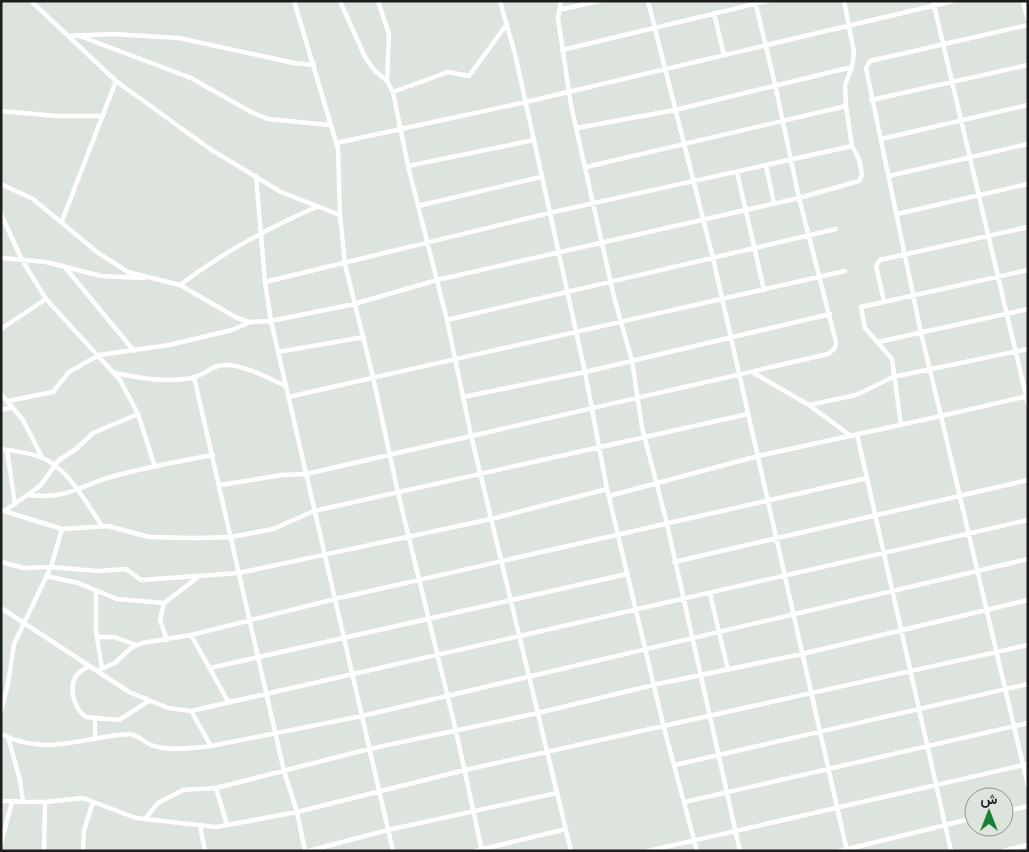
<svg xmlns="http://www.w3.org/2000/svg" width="1029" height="852" viewBox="0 0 1029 852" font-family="Raleway,Vazirmatn,sans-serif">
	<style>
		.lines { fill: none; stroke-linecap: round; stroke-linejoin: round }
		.street { stroke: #fff; stroke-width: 4.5 }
	</style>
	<rect width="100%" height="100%" fill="#dce4dd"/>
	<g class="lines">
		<path class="street" d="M31,1L116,81L210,149L281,192L340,215
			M294,1L338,149L340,215L345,264L373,377L398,493L456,731L482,851
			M340,1L365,57L375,71L387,81L393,92L408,166L447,320L471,435L571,851
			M378,1L389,34L387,81
			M500,1L515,54L585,372L607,489L664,728L697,851
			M561,1L558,18L571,105L614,297L632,361L642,427L667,524L740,851
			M648,1L713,258L847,851
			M933,1L1028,404
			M1023,1L1028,20
			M559,10L599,1
			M714,13L724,55
			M77,35L191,78L253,113L268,119L330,125
			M68,36L112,34L179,38L294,63L314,65
			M562,50L767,1
			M393,92L448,72L469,76L507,24
			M871,100L1028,65
			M1,111L57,116H103
			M577,128L675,110L852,67
			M881,139L1028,105
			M336,143L526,102L953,1
			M408,166L534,140
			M766,166L774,203
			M586,167L846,106
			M737,172L764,290
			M256,176L265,282L271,321L393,851
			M889,176L1028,144
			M1,184L33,199L97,252L128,272L180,285L237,318L250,322L271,321L354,304L437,280L799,198L859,181L862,175L859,159L852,146L846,106L845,85L852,67L854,52L844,1
			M418,206L541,177
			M1,214L22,260L46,299L120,380L138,414L155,467
			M897,214L1028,184
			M62,221L116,81
			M1,258L46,262L101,276L144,278
			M64,266L134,351
			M265,282L549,213L852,146
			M180,285C225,251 265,230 316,207
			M884,301L876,266L880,260L1028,227
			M447,320L836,229
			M1,329L46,299
			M878,342L1028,309
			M278,352L364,337
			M752,372L809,405L851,436
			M115,373C139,378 166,383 192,378C205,375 213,364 227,365C247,366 268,378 286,386
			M194,377L284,771L297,812L305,851
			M1,394L23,420L42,457
			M1028,396L941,416L1028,786
			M288,397L845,271
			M463,397L585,372L830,314
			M8,401L53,392L69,372L99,355L169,345L232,330L250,322
			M809,405L856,395L893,377L1028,349
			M1,410L13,407
			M901,425L892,359L865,328L861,307L1028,270
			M857,434L951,851
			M1,449C14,451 27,452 40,457C68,467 86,503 102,526
			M7,450L15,504
			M220,485L282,475L306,474L828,354L835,348L836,342L799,198L775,84L755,1
			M29,495C67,500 81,485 114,476C147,467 180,461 213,455
			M609,496L758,456L941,416L921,333L866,68L870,61L1028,25
			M1,510L62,529L108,526L149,537L197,538L231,537L273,529L314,511L748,414
			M6,510L40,486L59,460L76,449L93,433L138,414
			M1,562L24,568L51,567L97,571L126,569L141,580L239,573L491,519L607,489
			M674,562L1028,480
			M46,576L78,583L117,599L164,603
			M96,591V631L102,669
			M710,594L728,670
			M1,608L129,692L168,708L191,711L1028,520
			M191,635L229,703
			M97,637H114L136,645
			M167,640L160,620L164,603L197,578
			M89,666C84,669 79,672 76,676C68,689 75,710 86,717L119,720L149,701
			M210,668L627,574
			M99,670L115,663L131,648L142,643L191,635L335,599L867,478
			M1,711L8,684L14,644L51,567L62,529
			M191,711L211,746
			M95,719V739
			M1,734C47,757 82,737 129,734C140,735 144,743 154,746C172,751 193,748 211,746L362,716L1028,559
			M8,737L20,780L23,802
			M675,765L1028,684
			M216,788L227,825
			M1,801L45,802L83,798L136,818L216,827L297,812L465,770L1028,645
			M685,802L1028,723
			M1004,812L1028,806
			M145,819L158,803L183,790L216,788L369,749L538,713L653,685L802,654L1028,600
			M200,826L205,851
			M1,843L12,802
			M44,851L45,802
			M83,851L84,830L93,802
			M308,851L388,830L557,793
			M475,851L566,829
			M648,851L1028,764
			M840,851L974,818
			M1003,851L1028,845"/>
	</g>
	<rect width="1029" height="852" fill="none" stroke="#1b1e1b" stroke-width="5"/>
	<g transform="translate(989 812)"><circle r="24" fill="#dce4dd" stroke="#8f958f"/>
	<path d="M0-4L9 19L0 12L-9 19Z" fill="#188034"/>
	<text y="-8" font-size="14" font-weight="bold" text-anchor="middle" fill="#1b1e1b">ش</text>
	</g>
</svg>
